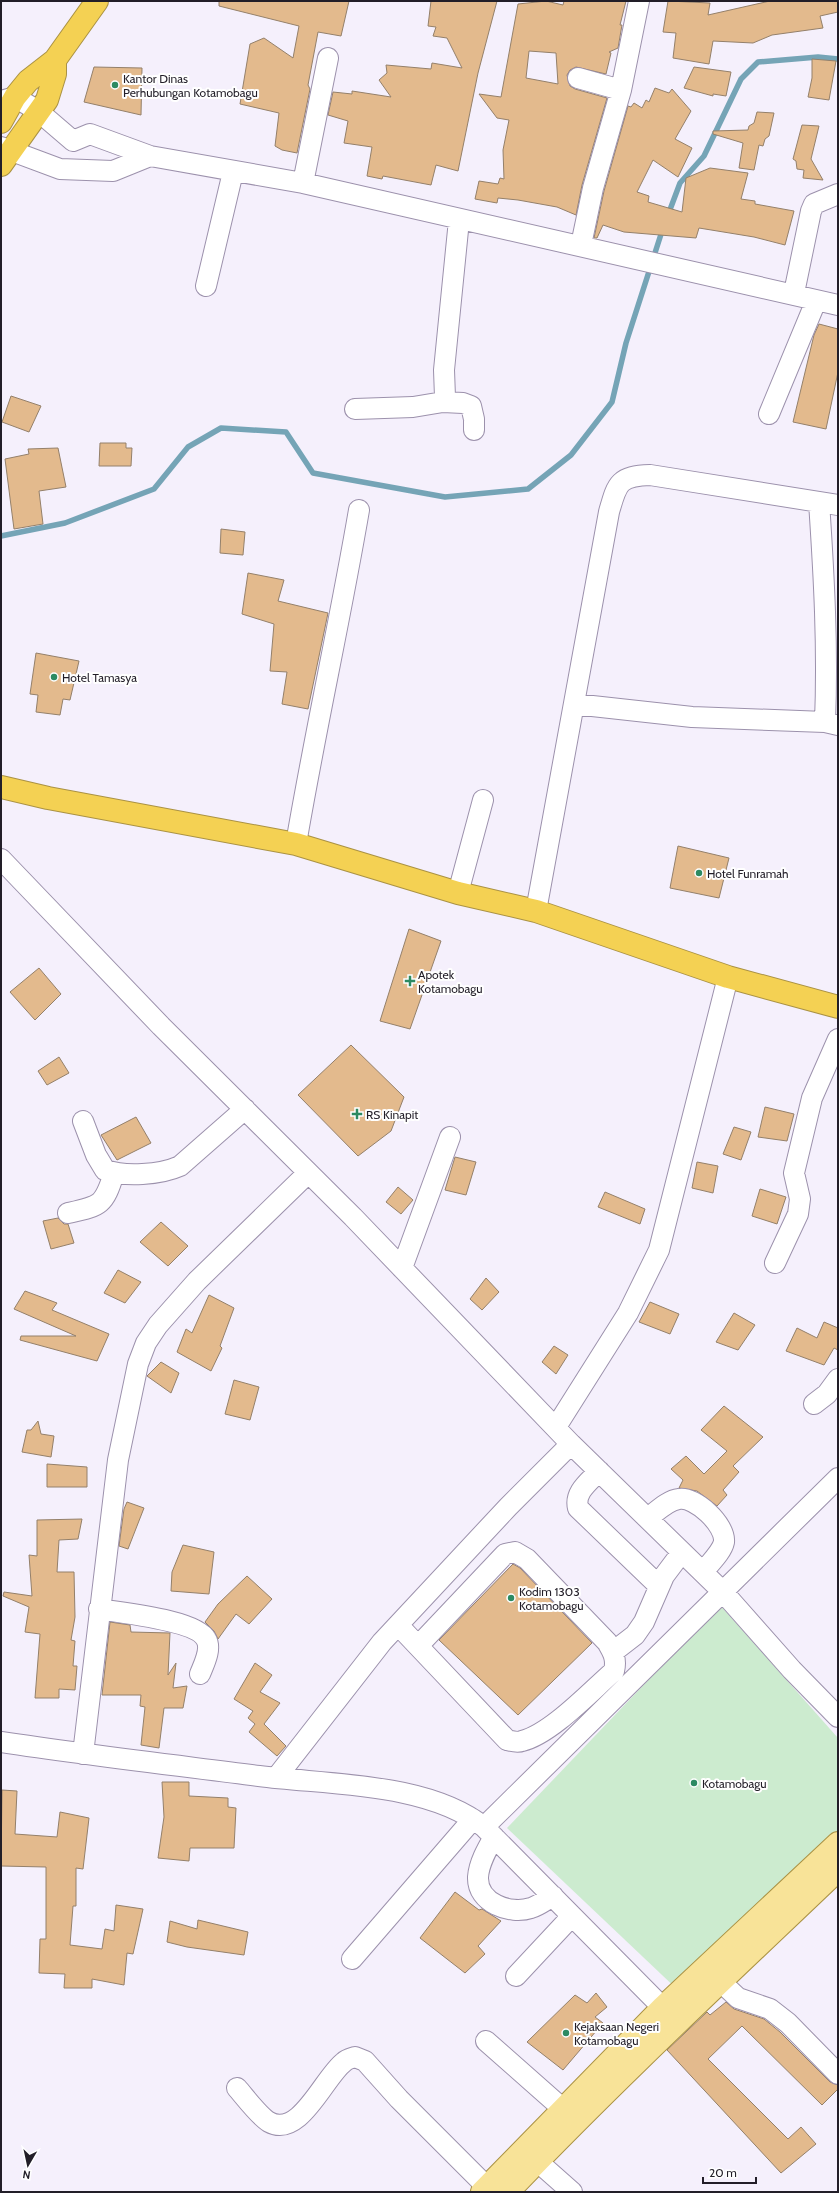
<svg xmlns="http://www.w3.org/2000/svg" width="839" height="2193" viewBox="0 0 839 2193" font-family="Cabin,sans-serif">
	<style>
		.pitch { fill: #ccebcf }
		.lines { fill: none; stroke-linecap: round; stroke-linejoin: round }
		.stream { stroke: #75a4b6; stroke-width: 5.5 }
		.building { fill: #e3ba8d; stroke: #94806a; fill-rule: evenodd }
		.minor-casing { stroke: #9c91ac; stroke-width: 22 }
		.major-casing { stroke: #aa9244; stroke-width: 24 }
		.highway-casing { stroke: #aa9244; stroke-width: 24 }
		.minor { stroke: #fff; stroke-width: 20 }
		.major { stroke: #f8e398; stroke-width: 22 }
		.highway { stroke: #f4d153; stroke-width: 22 }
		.poi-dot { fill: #2c8a62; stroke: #fff; stroke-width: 1.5 }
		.labels { text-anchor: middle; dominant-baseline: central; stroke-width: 4; stroke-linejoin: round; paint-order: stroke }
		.poi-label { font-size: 12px; fill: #221e28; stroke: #fff; text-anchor: start }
	</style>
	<rect width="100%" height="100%" fill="#f5f0fc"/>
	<path class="pitch" d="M720,1605L838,1738V1837L681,1993L507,1828Z"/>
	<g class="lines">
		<path class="stream" d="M668,215L680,183L704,156L741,79L758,62L818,57L838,59
			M1,536L65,523L154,489L188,447L221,428L286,432L313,473L445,497L528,489L571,455L612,402L626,343L663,228"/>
	</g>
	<path class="building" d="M219,1H349L341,36L318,32L308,85L310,89L297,153L282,150L275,146L279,113L240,104L250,44L264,38L293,58L299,26L219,6Z
		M431,1H497L478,73L458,171L436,165L431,185L383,176L382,179L367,176L372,147L344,143L348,121L328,115L333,92L352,94V91L391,97L379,80L387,73L386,65L431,69L432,63L462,68L447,38L433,36L436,27L428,26Z
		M546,1L563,5L564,1H626L620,25H622L618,48L609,52L611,53L606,74L576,67L570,70L567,75L570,86L575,89L607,98L582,185L576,215L557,207L518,200L498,198L497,203L475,199L479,181L498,184L500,178L504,179L503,150L509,120L497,118L479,94L501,97L518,4ZM529,51L556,53L558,84L526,78Z
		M668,1L710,3L708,15L770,1H838V12L820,16L823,28L772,35L753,43L713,41L709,64L673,58L676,33L663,32Z
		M812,59L836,61L829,100L808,97L812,78Z
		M94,67L142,68L141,115L84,102Z
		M694,67L731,72L726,96L713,94V96L684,88Z
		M655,88L669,93L672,89L691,111L675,139L692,148L678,177L653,160L637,192L649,196L648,202L682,212L686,178L710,168L748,173L741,199L755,201V204L794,211L785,245L754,237L699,228L696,238L624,232L603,225L597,238H594L604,191L628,106L631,107L634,103L642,108L646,100L649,102Z
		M757,112L774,113L769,136L765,139L763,146L759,145L754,170L739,168L743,143L713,134V131L748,130L749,126L754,123Z
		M802,125L819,126L811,159L823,180L803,178L804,170L797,169L796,161L793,159Z
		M819,324L838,329V372L826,429L793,422L814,335Z
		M11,396L41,406L29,432L2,422Z
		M100,443H126V448H132L131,466H99Z
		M58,448L66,487L39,491L43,524L14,529L5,459L29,454L28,449Z
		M221,529L245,532L243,555L220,553Z
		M248,573L284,580L278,601L328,613L308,709L282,704L287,672L270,671L274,624L242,614Z
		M36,653L79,661L70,700L63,699L60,715L36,712L38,695L30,694Z
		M678,846L729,858L719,898L670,888Z
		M409,929L441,941L410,1029L380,1021Z
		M39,968L61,994L35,1020L10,992Z
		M351,1045L404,1097L391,1131L358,1156L298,1095Z
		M59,1057L69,1073L47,1085L38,1071Z
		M765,1107L794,1114L787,1141L758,1137Z
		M136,1117L151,1143L117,1160L101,1135Z
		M734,1127L751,1132L741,1160L723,1154Z
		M455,1157L476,1162L466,1195L445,1190Z
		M697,1162L718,1166L713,1193L692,1188Z
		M398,1187L413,1200L401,1214L386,1202Z
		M760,1189L786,1197L777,1224L752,1216Z
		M605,1192L645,1209L640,1224L598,1207Z
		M58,1218L64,1224H68L74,1243L51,1249L43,1221Z
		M161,1222L188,1246L168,1266L140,1242Z
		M118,1270L141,1282L125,1303L104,1293Z
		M486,1278L499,1292L482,1310L470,1299Z
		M25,1291L57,1303L52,1310L109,1334L97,1361L20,1340L21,1336H76L14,1309Z
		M209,1295L234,1308L220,1346L222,1348L211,1371L177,1352L186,1329L192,1333Z
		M650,1302L679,1314L670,1334L639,1322Z
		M734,1313L755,1325L738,1350L716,1342Z
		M824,1322L838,1328V1350L834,1348L824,1365L786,1351L797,1328L817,1338Z
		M554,1346L568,1355L556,1374L542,1362Z
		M161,1362L179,1373L171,1393L147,1376Z
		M234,1380L259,1387L250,1420L225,1414Z
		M724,1406L763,1437L733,1466L739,1472L723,1490L727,1495L717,1506L697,1491L679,1488L683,1480L671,1469L686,1456L704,1474L727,1451L701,1430Z
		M38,1421L41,1434L54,1436L51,1457L22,1452L27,1430H31Z
		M47,1464L87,1467V1487H47Z
		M127,1502L144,1508L128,1549L119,1546L124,1509Z
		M82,1519L78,1539L59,1540L57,1572H74L75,1617L71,1640L75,1641L73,1666H77L75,1690L59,1689V1698H35L40,1634L25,1632L29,1607L3,1596L4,1592L32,1596L29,1555L37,1556V1520Z
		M183,1545L214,1552L209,1594L171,1591L172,1572Z
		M513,1564L520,1568L592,1643L518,1715L439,1640Z
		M247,1576L272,1599L249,1624L236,1614L218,1639L214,1631L205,1622L218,1604Z
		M110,1622L130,1625L131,1632L170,1633L168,1675L176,1663L173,1688L187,1686L183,1708H164L159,1748L141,1745L145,1707L140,1706L141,1695H102Z
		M255,1663L272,1675L260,1692L280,1703L264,1724L286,1746L277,1756L249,1732L255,1724L248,1718L253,1711L234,1699Z
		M162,1782H189V1796L228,1798V1807L236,1808L234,1848H190L189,1861L158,1858L164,1817Z
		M2,1790L17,1791L15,1834L57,1837L60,1812L89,1818L83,1869L76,1868V1906H73L70,1945L102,1949L105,1929L114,1931L116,1905L143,1909L133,1954L127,1953L124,1985L92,1979V1988H64L65,1974L39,1973L40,1939H46V1867L1,1866Z
		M455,1892L479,1910L482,1909L501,1921L478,1946L485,1954L465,1973L420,1938Z
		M198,1920L248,1932L244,1955L187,1947L167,1942L170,1921L197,1929Z
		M596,1993L607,2007L595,2017L603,2023L563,2070L527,2042L575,1995L587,2003Z
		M726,2002L734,2009L764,2019L780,2032L830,2082L838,2085V2089L822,2105L742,2026L708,2059L788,2139L801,2127L816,2144L781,2173L667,2050L707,2012L710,2015Z"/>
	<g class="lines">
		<defs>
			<path id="minor" d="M578,78L621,90
				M1,101L15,97L38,111L73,141L90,134L150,156L303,183L838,305
				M1,147L60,169L113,171L150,156
				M303,183L328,58
				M581,245L593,188L621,90L639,1
				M206,286L233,172
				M794,293L811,211L814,204L838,194
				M443,402L463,403L471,406L474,419V430
				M355,409L413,407L443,402L445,397L444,370L459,220
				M769,414L816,301
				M819,502C824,576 828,648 825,722
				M574,704L692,717L825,722L838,725
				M296,844C315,732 340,621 359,510
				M1,859L161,1026L353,1217L571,1444L723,1592L792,1670L838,1717
				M458,893L483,800
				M536,911L609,512C617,484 618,476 650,475L838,505
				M83,1121L96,1155L105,1170C125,1177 160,1175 180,1166L245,1109
				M68,1213C100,1206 104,1206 114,1173
				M775,1263L798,1214L800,1199L794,1173L812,1098L838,1039
				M402,1268L450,1137
				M814,1404L827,1394L838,1379
				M556,1427L628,1313L659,1250L728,977
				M599,1471C589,1482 574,1492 578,1508L659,1586
				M648,1518C656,1512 668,1500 679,1499C695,1496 726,1525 724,1542C722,1552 709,1564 703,1572
				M99,1609C121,1613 196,1620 206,1639C212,1649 204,1664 200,1674
				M398,1625L507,1740C511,1741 517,1743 522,1741C551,1734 591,1691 614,1671C617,1659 613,1652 607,1642L527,1559L515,1552L505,1554L418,1646
				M613,1652L635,1635L644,1622L664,1576L682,1552
				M1,1742C87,1755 173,1765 259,1776C328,1785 428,1782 484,1827L674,2019
				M83,1754L118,1460L138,1364L146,1343L158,1325L197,1281L308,1173
				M276,1778L382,1642L508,1507L571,1444
				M484,1827L838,1478
				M494,1837C487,1849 479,1863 478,1877C477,1903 510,1915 531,1908C538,1906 546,1900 553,1896
				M352,1959L473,1819
				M516,1976L572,1916
				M721,1982L738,1998L770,2009L788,2023L838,2074
				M486,2041L563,2109
				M237,2088C245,2097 259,2116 269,2122C300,2139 324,2077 344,2062C347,2059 352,2058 355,2057L365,2061L399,2099L487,2187
				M537,2161L572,2192"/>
			<path id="major" d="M482,2192L663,2007L838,1843
				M508,2192C614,2081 727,1976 838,1870"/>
			<path id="highway" d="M1,122L15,97L28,81L55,60L97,1
				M1,165L47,100L55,74V60
				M1,787L48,798L296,844L458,893L536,911L728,977L838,1007"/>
		</defs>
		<use href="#minor" class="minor-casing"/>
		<use href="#major" class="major-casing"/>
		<use href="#highway" class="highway-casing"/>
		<use href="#minor" class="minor"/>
		<use href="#major" class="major"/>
		<use href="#highway" class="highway"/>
	</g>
	<g class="poi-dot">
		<circle cx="115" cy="85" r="4"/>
		<circle cx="54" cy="677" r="4"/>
		<circle cx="699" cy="873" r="4"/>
		<path d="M408 975h4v4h4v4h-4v4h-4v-4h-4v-4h4z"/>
		<path d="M355 1108h4v4h4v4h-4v4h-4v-4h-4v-4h4z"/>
		<circle cx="511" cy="1598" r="4"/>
		<circle cx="694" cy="1783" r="4"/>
		<circle cx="566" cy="2033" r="4"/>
	</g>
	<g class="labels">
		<g class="poi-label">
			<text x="123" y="78">Kantor Dinas<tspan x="123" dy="14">Perhubungan Kotamobagu</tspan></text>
			<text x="62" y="677">Hotel Tamasya</text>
			<text x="707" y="873">Hotel Funramah</text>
			<text x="418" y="974">Apotek<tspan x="418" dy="14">Kotamobagu</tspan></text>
			<text x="366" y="1114">RS Kinapit</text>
			<text x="519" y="1591">Kodim 1303<tspan x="519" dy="14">Kotamobagu</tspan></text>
			<text x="702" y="1783">Kotamobagu</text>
			<text x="574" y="2026">Kejaksaan Negeri<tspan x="574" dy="14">Kotamobagu</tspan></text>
		</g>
	</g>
	<rect width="839" height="2193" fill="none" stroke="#221e28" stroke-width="4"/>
	<g transform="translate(28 2165) rotate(189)" stroke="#ffffff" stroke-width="3" paint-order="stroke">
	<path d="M0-3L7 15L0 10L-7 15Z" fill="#221e28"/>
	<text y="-6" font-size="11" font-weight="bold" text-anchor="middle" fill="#221e28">N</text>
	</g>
	<path d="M703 2177v6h53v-6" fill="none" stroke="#221e28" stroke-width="2"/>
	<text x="709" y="2177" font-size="12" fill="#221e28" stroke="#ffffff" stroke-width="3" paint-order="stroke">20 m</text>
</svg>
